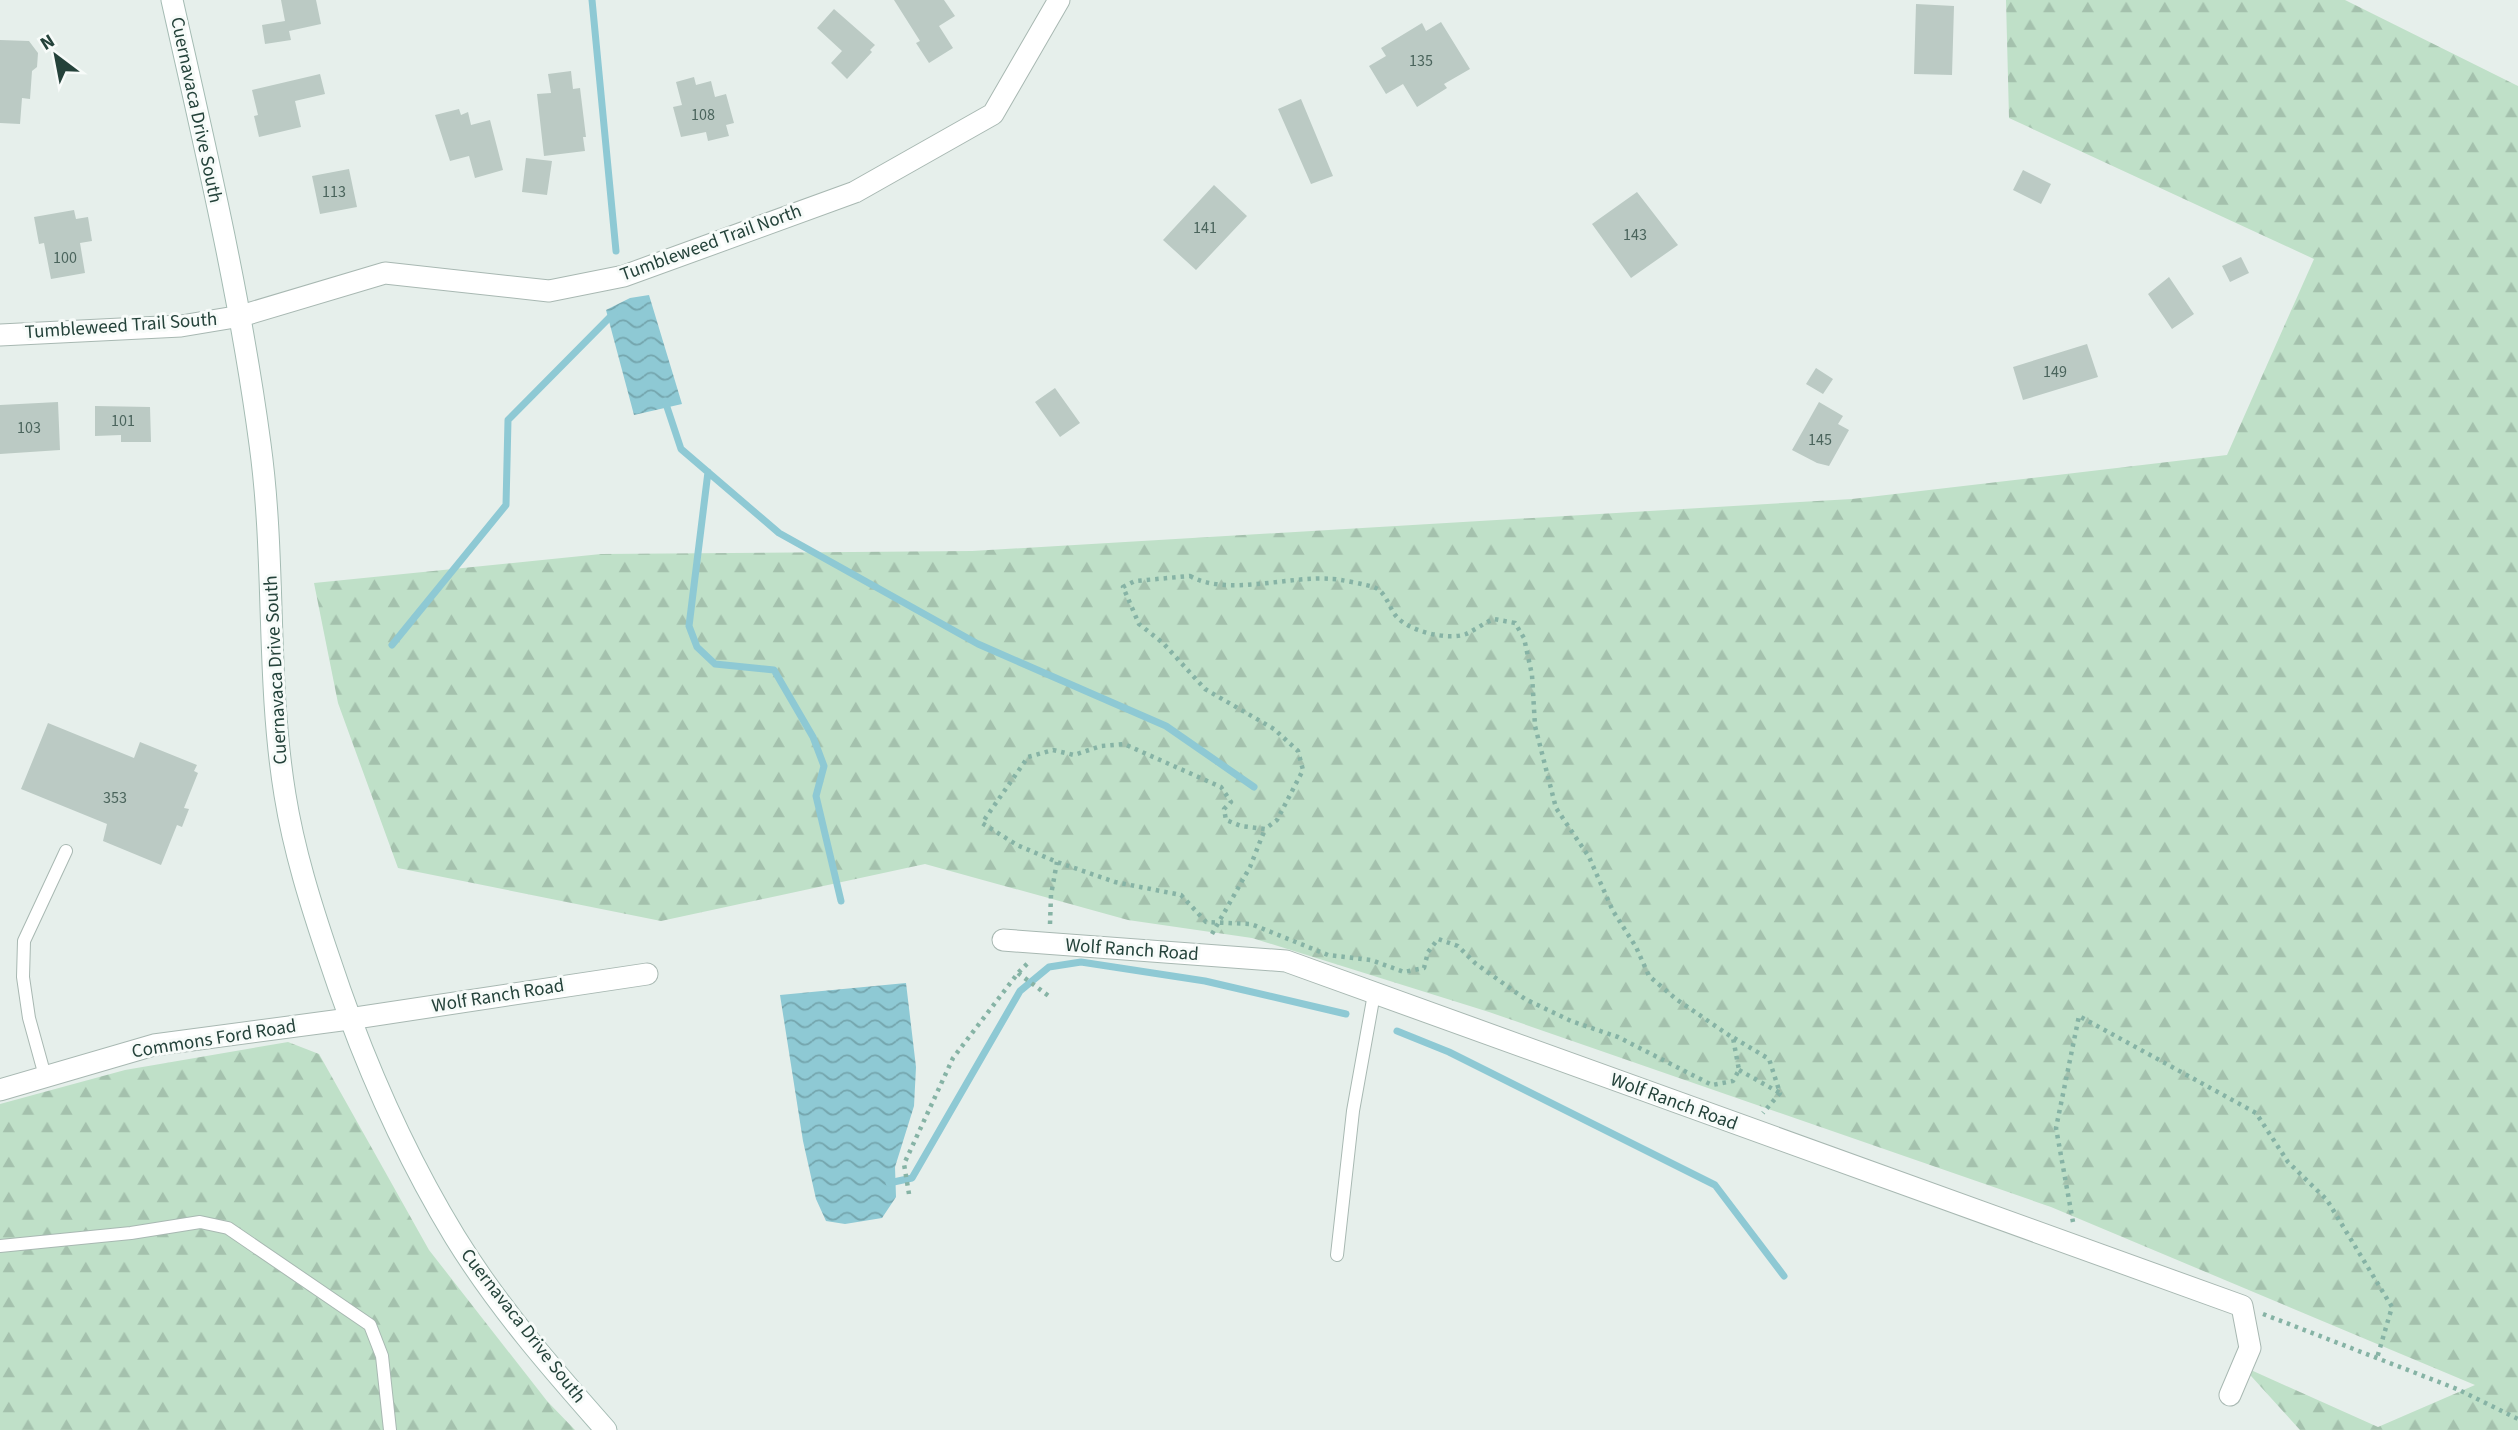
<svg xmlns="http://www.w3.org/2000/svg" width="2518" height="1430" viewBox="0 0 2518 1430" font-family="'Source Sans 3',sans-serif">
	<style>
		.forest { fill: url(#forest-firs) }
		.water { fill: url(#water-waves) }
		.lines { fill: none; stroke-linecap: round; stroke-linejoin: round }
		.stream { stroke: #8ec9d4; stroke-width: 7 }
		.building { fill: #bbcac4 }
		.lane-casing { stroke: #a8b8b2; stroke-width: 14 }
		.street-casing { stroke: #a8b8b2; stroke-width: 23 }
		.secondary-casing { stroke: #a4bbb3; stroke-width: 23 }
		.path { stroke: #86b3a5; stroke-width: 4.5; stroke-dasharray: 3.5 5; stroke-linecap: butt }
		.lane { stroke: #fff; stroke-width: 12 }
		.street { stroke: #fff; stroke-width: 21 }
		.secondary { stroke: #fff; stroke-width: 21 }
		.labels { text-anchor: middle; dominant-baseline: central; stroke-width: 6; stroke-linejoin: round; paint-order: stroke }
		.number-label { font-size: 16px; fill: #4a645c }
		.street-label { font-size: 19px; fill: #24423a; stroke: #f7fbf9 }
	</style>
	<defs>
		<pattern id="forest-firs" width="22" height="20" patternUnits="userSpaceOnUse" patternTransform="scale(1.75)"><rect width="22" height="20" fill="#bfe0c8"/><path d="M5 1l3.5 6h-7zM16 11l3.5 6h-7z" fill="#a4c1ad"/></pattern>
		<pattern id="water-waves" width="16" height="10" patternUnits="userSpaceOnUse" patternTransform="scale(1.75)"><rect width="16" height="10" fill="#8ec9d4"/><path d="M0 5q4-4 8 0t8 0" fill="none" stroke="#74a5ad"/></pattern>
	</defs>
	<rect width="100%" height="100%" fill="#e6efeb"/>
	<path class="forest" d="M2006,0H2345L2518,86V1430H2300L2242,1366L2378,1427L2475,1385L2051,1207L1489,1012L1252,938L1128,920L925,864L661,921L398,868L338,703L314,583L601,554L972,551L1852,499L2227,455L2314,259L2009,118Z
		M288,1042L319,1054L429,1250L547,1401L575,1430H0V1104L125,1070Z"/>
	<path class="water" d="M649,295L682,404L634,415L606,310L630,298Z
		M906,983L916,1067L914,1106L895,1167L896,1197L882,1218L845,1224L826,1221L816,1199L803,1141L780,995Z"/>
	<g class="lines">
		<path class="stream" d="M592,0L616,251
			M665,401L681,449L779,533L978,644L1166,726L1254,787
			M708,472L689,626L697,647L715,664L774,670L813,737L824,766L816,796L841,901
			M392,645L506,505L508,420L614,313
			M1397,1031L1449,1052L1715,1185L1784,1276
			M889,1183L912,1178L1020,991L1049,967L1081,962L1205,981L1346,1014"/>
	</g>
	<path class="building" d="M281,0H316L321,24L289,31L291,40L265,44L262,25L285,21Z
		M894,0H944L955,16L939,26L953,48L929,63L916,43L920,41Z
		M1916,4L1954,6L1952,75L1914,74Z
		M834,9L875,45L870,50L872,52L847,79L831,63L842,51L817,28Z
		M1441,22L1470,69L1444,84L1447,88L1417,107L1403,84L1386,94L1369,66L1386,56L1381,48L1422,23L1426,31Z
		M0,40L29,41L38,53L37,67L32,71L30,99L22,98L20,124L0,123Z
		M571,71L573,89L580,88L586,137H583L585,151L544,156L537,94L551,93L548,74Z
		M320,74L325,94L295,101L301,127L259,137L254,116L258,115L252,90Z
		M694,77L696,85L711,81L715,97L726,94L734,123L726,125L729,136L708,141L706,132L681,137L673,107L682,105L676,82Z
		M1301,99L1333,176L1311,184L1278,109Z
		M459,109L461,115L468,112L471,125L490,120L503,170L475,178L469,156L450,161L435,115Z
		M526,158L552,161L547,195L522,192Z
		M349,169L357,207L320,214L312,176Z
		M2023,170L2051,184L2041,204L2013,190Z
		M1214,185L1247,216L1196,270L1163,240Z
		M1637,192L1678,245L1631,278L1592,224Z
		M74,210L76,219L88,217L92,241L80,243L85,273L51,279L44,243L39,244L34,217Z
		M2241,257L2249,273L2230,282L2222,266Z
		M2169,277L2194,314L2172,329L2148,294Z
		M2087,344L2098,377L2023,400L2013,367Z
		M1816,368L1833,379L1823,394L1806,384Z
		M1055,388L1080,423L1060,437L1035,402Z
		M58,402L60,450L0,454V405Z
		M1819,402L1843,416L1838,424L1849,430L1829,466L1817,463L1792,450Z
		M95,406L150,407L151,442H121V435L95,436Z
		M48,723L134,758L140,742L197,765L194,771L198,773L184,808L189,809L182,827L177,825L161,865L103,841L107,824L21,789Z"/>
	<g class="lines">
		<defs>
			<path id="lane" d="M45,1076L29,1018L23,977L24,941L66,851
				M0,1246L131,1233L200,1222L228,1228L370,1325L382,1356L390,1430
				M1337,1255L1353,1111L1374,994"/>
			<path id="street" d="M0,335L181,326L241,316L385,273L549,291L624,276L855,192L993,114L1059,0
				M1003,940L1286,961L2242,1306L2250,1348L2230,1395
				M0,1090L154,1045L349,1019L647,974"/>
			<path id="secondary" d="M172,0C205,147 240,294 260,444C276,560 266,679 285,795C294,851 311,905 329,958C361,1055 402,1150 455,1237C498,1307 552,1369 606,1430"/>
		</defs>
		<use href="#lane" class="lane-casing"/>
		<use href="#street" class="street-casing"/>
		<use href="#secondary" class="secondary-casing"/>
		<path class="path" d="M1190,576C1227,597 1290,575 1332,579C1339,579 1367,585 1374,587C1387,593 1388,606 1396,616C1408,631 1448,641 1466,634C1475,630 1484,623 1494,619L1515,623L1524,638L1532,675L1535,726L1556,808L1589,857L1613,911L1636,947L1649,976L1676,999L1733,1038L1739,1070L1733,1081L1712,1085L1618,1037L1571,1021L1525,999L1475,963L1458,946L1438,939L1428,952L1424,968L1404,972L1371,960L1328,955L1251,924L1206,922L1181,895L1115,882L1057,862L1017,845L982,823L1028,757L1053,750L1074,755L1101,746L1124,744L1221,787L1231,802L1224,809L1226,820L1241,826L1265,829L1277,820L1303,770L1298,751L1274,729L1205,689L1163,643L1139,624L1123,587L1135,581Z
			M1050,924L1051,895L1057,862
			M1212,934L1250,867L1265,829
			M1018,973L1050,997
			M1734,1038L1769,1059L1780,1093L1763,1113
			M1739,1070L1780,1093
			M909,1194L904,1164L953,1058L1018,973L1028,963
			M2073,1222L2056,1128L2079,1016L2256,1113L2288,1162L2327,1200L2392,1307L2377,1358
			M2263,1314L2457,1389L2518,1419"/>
		<use href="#lane" class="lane"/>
		<use href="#street" class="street"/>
		<use href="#secondary" class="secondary"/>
	</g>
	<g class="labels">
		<g class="number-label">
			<text x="1421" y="61">135</text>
			<text x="703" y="115">108</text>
			<text x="334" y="192">113</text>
			<text x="1205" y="228">141</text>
			<text x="1635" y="235">143</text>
			<text x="65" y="258">100</text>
			<text x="2055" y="372">149</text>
			<text x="123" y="421">101</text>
			<text x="29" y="428">103</text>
			<text x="1820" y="440">145</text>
			<text x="115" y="798">353</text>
		</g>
		<g class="street-label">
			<text transform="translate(196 110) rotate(78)">Cuernavaca Drive South</text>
			<text transform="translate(711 243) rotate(-20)">Tumbleweed Trail North</text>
			<text transform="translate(121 326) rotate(-4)">Tumbleweed Trail South</text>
			<text transform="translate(276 670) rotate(-93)">Cuernavaca Drive South</text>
			<text transform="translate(1132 950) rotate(4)">Wolf Ranch Road</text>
			<text transform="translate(498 996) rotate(-9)">Wolf Ranch Road</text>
			<text transform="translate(214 1039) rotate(-9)">Commons Ford Road</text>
			<text transform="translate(1674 1102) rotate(20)">Wolf Ranch Road</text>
			<text transform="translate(523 1326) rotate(52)">Cuernavaca Drive South</text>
		</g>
	</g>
	<g transform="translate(56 56) rotate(328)" stroke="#f7fbf9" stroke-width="5" paint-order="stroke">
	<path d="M0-5L12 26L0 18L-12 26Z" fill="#24423a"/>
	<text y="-10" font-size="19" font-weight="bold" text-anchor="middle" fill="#24423a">N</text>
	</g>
</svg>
